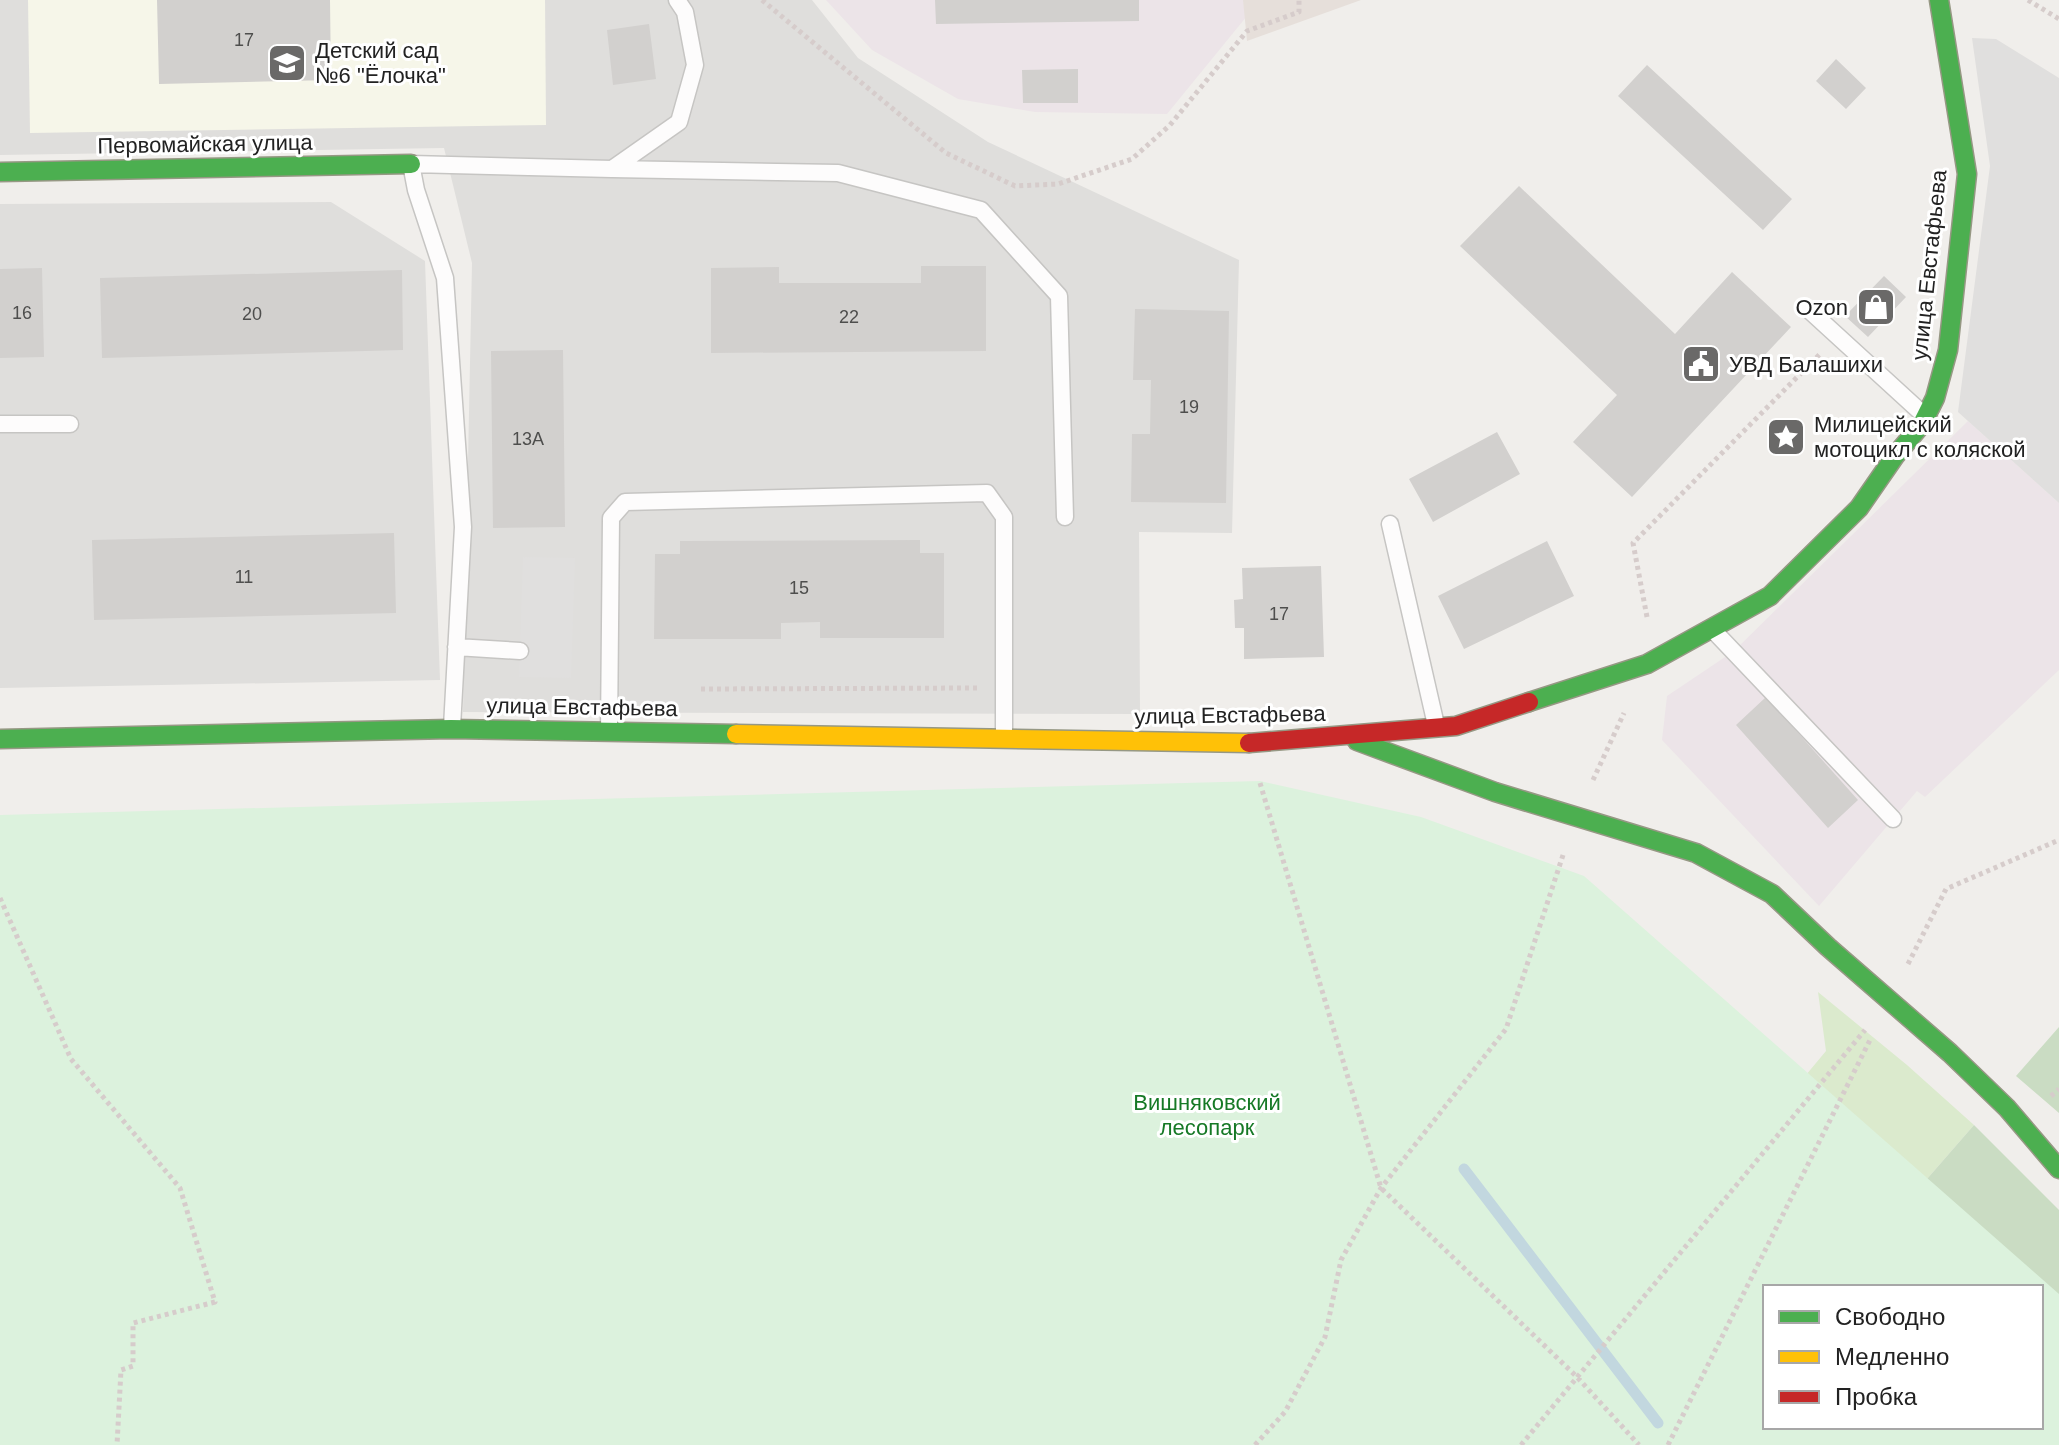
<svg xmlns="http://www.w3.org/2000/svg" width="2059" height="1445" viewBox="0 0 2059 1445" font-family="Helvetica,sans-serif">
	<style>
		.residential { fill: #dfdedc }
		.industrial { fill: #ece4e8 }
		.education { fill: #f6f6e9 }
		.military { fill: #e6dfda }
		.grass { fill: #dbeacd }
		.forest { fill: #cadcc3 }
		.park { fill: #dcf2dd; fill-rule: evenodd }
		.parking { fill: #e0dfde }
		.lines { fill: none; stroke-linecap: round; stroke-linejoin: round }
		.stream { stroke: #c2d7df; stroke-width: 11 }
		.building { fill: #d2d0ce }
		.lane-casing { stroke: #c6c5c3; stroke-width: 19 }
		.fast-casing { stroke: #969884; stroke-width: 21 }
		.slow-casing { stroke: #969884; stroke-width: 21 }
		.jam-casing { stroke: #969884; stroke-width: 21 }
		.path { stroke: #d6cccb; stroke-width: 5; stroke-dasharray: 4 4; stroke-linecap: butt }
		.lane { stroke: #fdfcfc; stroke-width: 16 }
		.fast { stroke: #4caf50; stroke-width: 18 }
		.slow { stroke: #ffc107; stroke-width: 18 }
		.jam { stroke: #c62828; stroke-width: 18 }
		.labels { text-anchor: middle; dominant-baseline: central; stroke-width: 6; stroke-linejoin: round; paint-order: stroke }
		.number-label { font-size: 18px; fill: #4e4e4d }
		.poi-label { font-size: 22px; fill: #222; stroke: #fff; text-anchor: start }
		.street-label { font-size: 22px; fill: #222; stroke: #fff }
		.park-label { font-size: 22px; fill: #167926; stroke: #fff }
	</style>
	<rect width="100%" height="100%" fill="#f0eeeb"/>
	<path class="residential" d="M0,0H812L858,58L988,142L1239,260L1232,533L1139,532L1140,714L463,712L472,263L444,148L0,155Z
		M331,202L425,261L440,680L0,688V204Z"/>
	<path class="industrial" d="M826,0H1245L1247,16L1167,114L1035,112L958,99L872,50Z
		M1968,421L2059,503V670L1925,797L1917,791L1819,906L1662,740L1667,696L1734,651Z"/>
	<path class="education" d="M28,0H545L546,125L30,133Z"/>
	<path class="military" d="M1243,0H1361L1247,41Z"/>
	<path class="grass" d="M1818,992L1907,1065L1974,1125L1833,1287H1765L1497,1445L1826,1051Z"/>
	<path class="forest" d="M2059,1027V1113L2016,1076Z
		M1974,1125L2059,1210V1445H1696L1765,1427H2041V1287H1833Z"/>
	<path class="park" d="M1260,781L1421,817L1584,876L2059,1294V1445H0V815ZM1765,1287H2041V1427H1765Z"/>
	<path class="parking" d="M1972,38L1996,39L2059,78V503L1958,412L1990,166Z
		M523,557L575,558L571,678L519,677Z"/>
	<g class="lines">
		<path class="stream" d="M1464,1169L1658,1423"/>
	</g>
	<path class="building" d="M157,0H330L331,80L159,84Z
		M935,0H1139V21L936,24Z
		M649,24L656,79L613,85L607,30Z
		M1836,59L1866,88L1846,109L1816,81Z
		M1647,65L1792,199L1763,230L1618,96Z
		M1078,69V103H1023L1022,70Z
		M1519,186L1675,334L1732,272L1791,327L1632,497L1573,442L1617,395L1460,246Z
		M921,266H986V351L711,353V268L779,267V283H921Z
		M42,268L44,357L0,358V269Z
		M402,270L403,350L102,358L100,278Z
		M1884,276L1906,297L1868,337L1845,316Z
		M1135,309L1229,311L1226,503L1131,502L1132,434H1150L1151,380H1133Z
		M563,350L565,527L493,528L491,351Z
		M1497,432L1520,474L1433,522L1409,479Z
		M394,533L396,613L94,620L92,540Z
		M920,540V553H944V638H820V622L781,623V639H654L655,554H680V541Z
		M1547,541L1574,596L1464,649L1438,596Z
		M1321,566L1324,657L1244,659V628H1235L1234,600L1243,599L1242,568Z
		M1766,697L1858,800L1828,828L1736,725Z"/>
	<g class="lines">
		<defs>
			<path id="lane" d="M612,169L838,173L981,210L1059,296L1065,517
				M1808,309L1925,416
				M0,424H70
				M1390,524L1436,725
				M1712,629L1893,819
				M456,647L520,651
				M452,727L463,527L445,278L416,190L411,164L612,169L679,122L695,65L685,12L677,0
				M609,732L611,518L625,502L987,493L1004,517V736"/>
			<path id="fast" d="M0,172L411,164
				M1529,702L1647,664L1770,596L1859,508L1895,456L1922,424L1935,398L1948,350L1967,174L1939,0
				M0,739L451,729L736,734
				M1357,741L1495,792L1696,853L1772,894L1828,947L1950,1053L2007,1108L2059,1169"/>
			<path id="slow" d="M736,734L1249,743"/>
			<path id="jam" d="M1249,743L1456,726L1529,702"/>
		</defs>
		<use href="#lane" class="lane-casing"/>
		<use href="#fast" class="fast-casing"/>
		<use href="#slow" class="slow-casing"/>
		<use href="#jam" class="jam-casing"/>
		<path class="path" d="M762,0L946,153L1015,186L1058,184L1132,159L1170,125L1247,31L1299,12V0
			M2028,0L2059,19
			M1647,617L1633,543L1820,354
			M701,689L979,688
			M1593,780L1624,713
			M1260,783L1381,1188L1577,1377L1639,1445
			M0,898L71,1059L180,1188L215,1302L133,1323V1366L121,1370L117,1445
			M1908,964L1946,889L2059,840
			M2051,1096L2059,1089
			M1255,1445L1285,1412L1325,1337L1341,1260L1381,1188L1506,1029L1564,852
			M1521,1445L1865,1030
			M1668,1445L1871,1038"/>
		<use href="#lane" class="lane"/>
		<use href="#fast" class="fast"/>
		<use href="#slow" class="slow"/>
		<use href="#jam" class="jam"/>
	</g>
	<defs>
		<symbol id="school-square" viewBox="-11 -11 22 22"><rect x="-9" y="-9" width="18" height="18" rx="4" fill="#6a6968" stroke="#fff"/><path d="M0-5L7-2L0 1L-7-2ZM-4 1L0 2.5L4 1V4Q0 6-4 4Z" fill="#fff"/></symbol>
		<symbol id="shop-square" viewBox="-11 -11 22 22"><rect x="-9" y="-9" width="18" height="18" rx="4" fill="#6a6968" stroke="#fff"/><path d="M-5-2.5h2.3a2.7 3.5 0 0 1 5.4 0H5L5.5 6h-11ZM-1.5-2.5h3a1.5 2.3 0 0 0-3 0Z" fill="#fff"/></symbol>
		<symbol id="civic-square" viewBox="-11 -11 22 22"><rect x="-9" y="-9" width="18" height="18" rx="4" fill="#6a6968" stroke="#fff"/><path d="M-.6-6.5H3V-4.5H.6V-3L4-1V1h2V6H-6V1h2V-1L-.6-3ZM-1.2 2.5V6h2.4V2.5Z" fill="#fff"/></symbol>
		<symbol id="sight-square" viewBox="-11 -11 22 22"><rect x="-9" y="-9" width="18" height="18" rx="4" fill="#6a6968" stroke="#fff"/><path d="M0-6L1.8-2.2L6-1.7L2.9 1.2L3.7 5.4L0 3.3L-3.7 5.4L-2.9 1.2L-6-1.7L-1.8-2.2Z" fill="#fff"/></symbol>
	</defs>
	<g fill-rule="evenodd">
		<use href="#school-square" x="265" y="41" width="44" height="44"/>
		<use href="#shop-square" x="1854" y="285" width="44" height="44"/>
		<use href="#civic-square" x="1679" y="342" width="44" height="44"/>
		<use href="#sight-square" x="1764" y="415" width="44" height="44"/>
	</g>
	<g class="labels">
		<g class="number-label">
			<text x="244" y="40">17</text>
			<text x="22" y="313">16</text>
			<text x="252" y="314">20</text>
			<text x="849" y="317">22</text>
			<text x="1189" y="407">19</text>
			<text x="528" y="439">13А</text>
			<text x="244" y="577">11</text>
			<text x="799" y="588">15</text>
			<text x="1279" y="614">17</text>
		</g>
		<g class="poi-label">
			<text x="315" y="50">Детский сад<tspan x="315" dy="25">№6 "Ёлочка"</tspan></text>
			<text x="1848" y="307" text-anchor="end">Ozon</text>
			<text x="1729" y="364">УВД Балашихи</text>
			<text x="1814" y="424">Милицейский<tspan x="1814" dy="25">мотоцикл с коляской</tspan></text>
		</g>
		<g class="street-label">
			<text transform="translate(205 144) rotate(-1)">Первомайская улица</text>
			<text transform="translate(1929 265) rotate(-84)">улица Евстафьева</text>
			<text transform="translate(582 707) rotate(1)">улица Евстафьева</text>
			<text transform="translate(1230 715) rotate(-1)">улица Евстафьева</text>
		</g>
		<g class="park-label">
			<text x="1207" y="1102">Вишняковский<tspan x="1207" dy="25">лесопарк</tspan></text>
		</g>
	</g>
	<rect x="1763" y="1285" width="280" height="144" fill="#ffffff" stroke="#a7a7a7" stroke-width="2"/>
	<rect x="1779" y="1311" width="40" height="12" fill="#4caf50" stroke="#a7a7a7" stroke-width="2"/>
	<text x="1835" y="1325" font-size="24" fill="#222222">Свободно</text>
	<rect x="1779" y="1351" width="40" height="12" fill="#ffc107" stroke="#a7a7a7" stroke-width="2"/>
	<text x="1835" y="1365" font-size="24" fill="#222222">Медленно</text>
	<rect x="1779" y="1391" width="40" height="12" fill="#c62828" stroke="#a7a7a7" stroke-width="2"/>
	<text x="1835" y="1405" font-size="24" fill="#222222">Пробка</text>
</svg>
